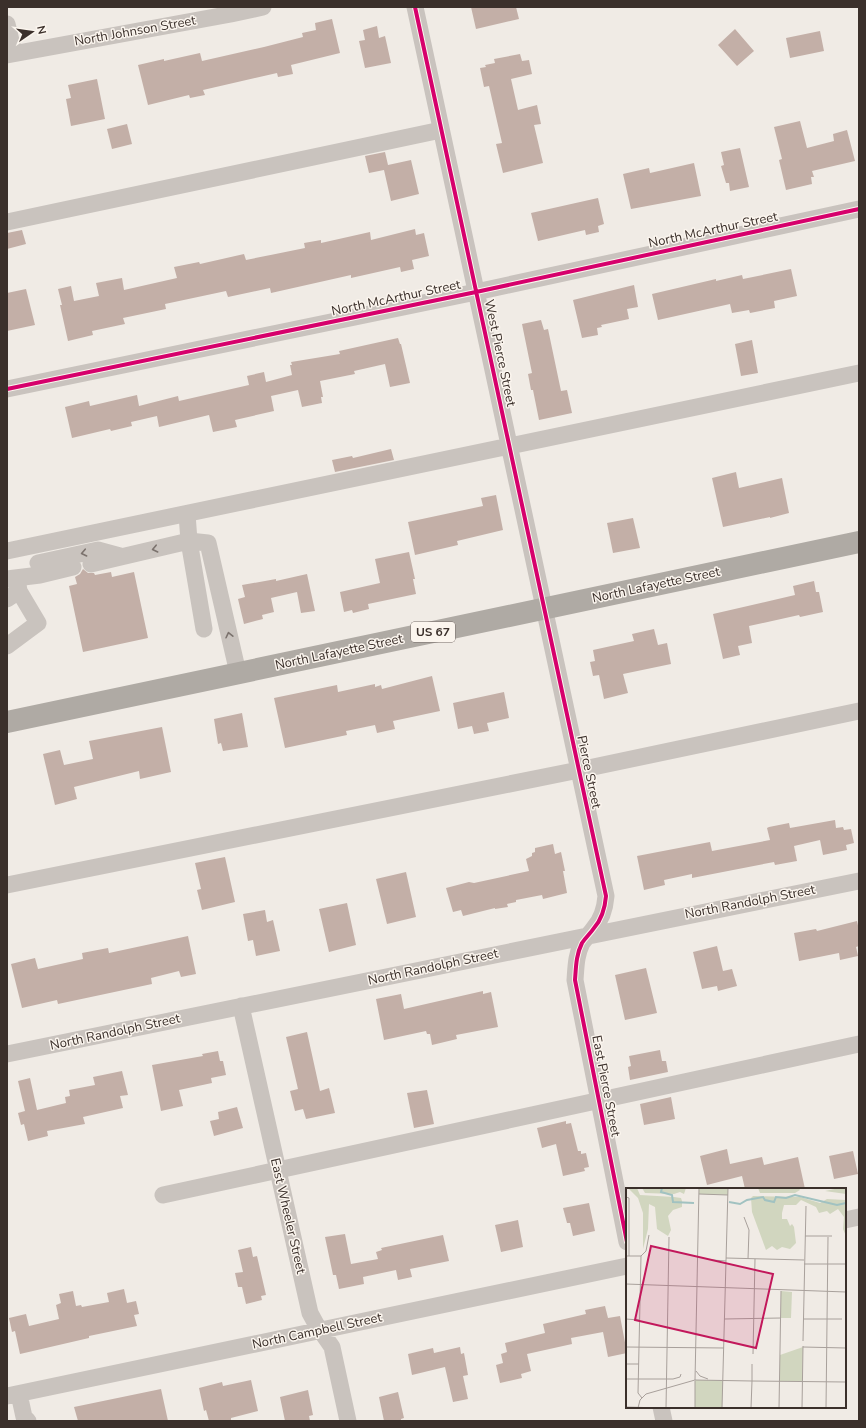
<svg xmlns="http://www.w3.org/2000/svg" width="866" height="1428" viewBox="0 0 866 1428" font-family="'Nunito Sans',sans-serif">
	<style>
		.building { fill: #c3afa7 }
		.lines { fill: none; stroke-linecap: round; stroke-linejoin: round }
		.minor { stroke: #c9c3be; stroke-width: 17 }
		.highway { stroke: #afaaa4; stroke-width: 22 }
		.cycleway-casing { stroke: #fbf5ee; stroke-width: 6 }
		.cycleway { stroke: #d6006c; stroke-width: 4 }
		.oneway { stroke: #7b726d }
		.labels { text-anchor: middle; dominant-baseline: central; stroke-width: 3; stroke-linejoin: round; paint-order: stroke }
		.shield { fill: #fbf5ee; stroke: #756b66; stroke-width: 1 }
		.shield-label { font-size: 12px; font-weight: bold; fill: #3b302b }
		.street-label { font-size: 13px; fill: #3b302b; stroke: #fbf5ee }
		.inset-river { fill: none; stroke: #a1c2c1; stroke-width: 2 }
		.inset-road { fill: none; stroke: #a8a09b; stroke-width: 1 }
		.view { fill: #c2185b; fill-opacity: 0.15; stroke: #c2185b; stroke-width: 2 }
		.inset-edge { fill: none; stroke: #3b302b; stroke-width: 2 }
	</style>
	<rect width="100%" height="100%" fill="#f0ebe5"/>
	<path class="building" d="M471,7H516L519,19L476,29Z
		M332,19L340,53L291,65L293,74L278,77L277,73L203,90L205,95L190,98L189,95L148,105L138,65L164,59V61L200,53L202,61L264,47L303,37L302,33L316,30L315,23Z
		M377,26L379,38L385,36L391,63L365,68L359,41L365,40L363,30Z
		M735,29L754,51L737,66L718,45Z
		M820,31L824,51L790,58L786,38Z
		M520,54L522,61L529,60L532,74L511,79L518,110L537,105L541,124L534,125L543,163L503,173L496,144L502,143L489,86L484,87L480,68L486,67L485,65L495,63L494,59Z
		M97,79L105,119L71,126L66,99L71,98L68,85Z
		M800,121L807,148L834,141L833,134L847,130L855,161L812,171L814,177H811L812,184L786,190L779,160L782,159L774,127Z
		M127,124L132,144L112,149L107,129Z
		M740,148L749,187L730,191L729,183H726L721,166L724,165L721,152Z
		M385,152L388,165L411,160L419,194L391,201L384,170L369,173L365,156Z
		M694,163L701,196L631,209L623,174L649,168L650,173Z
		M598,198L604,224L598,226L599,232L586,235L585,230L538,241L531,213Z
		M415,229L416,235L424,233L429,256L412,260L414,269L401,272L400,267L351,278V275L271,293L270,288L228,297L226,291L165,304L166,309L123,318L125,324L92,331L93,335L68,341L60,305H62L58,289L71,286L74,301L99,296L96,283L122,278L124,290L177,278L174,267L199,262L200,264L244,254L246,260L305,248L304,243L321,240V243L370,232L371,240Z
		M22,230L26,244L7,249V233Z
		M791,269L797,296L774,301L775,308L750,313L749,310L732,313L730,304L658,320L652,294L716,279V281L742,275L743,279Z
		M634,285L638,307L627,309L629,319L601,325L602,327L597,328L598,335L582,338L573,300Z
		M26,289L35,325L7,331V293Z
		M541,320L544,330L548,329L561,391L567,390L572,413L539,420L533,390H531L528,374L532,373L522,324Z
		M398,338L400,344H401L410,383L390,387L385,364L354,371L355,374L320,381L323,397H321L322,403L302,407L298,390L271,396L274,411L235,420L237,427L213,432L209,415L159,427L157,416L131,422L132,426L111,431L110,429L72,438L65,407L89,401L90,406L137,395L139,406L178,396L179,401L249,385L247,376L264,372L266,382L292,375L290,365H292L291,362L340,354L339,351Z
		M752,340L758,373L741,376L735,344Z
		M391,449L394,460L335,472L332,460L352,456L353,458Z
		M736,472L739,488L782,478L789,513L770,518V517L723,527L712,478Z
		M496,495L503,530L457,541L458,545L415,555L408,522L483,506L481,498Z
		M633,518L640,548L613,553L607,523Z
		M409,552L415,579H413L416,594L368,604L369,609L353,613L352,610L344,612L340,592L380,583L375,559Z
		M83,569L88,573H94L95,575L111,572L112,577L134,572L148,638L83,652L69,586L77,584L75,577L80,574Z
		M307,574L315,611L301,613L297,592L271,598L274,612L262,615L263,619L244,624L238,599L245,597L242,585L276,579V581Z
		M814,581L816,592H819L823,612L800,617L799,615L749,626L752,643L738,646L740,655L723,659L713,614L795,595L793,586Z
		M654,629L658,645L667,643L671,664L623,674L628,693L604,699L599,675L593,676L590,662L595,661L593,650L634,641L632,634Z
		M432,676L440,711L393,721L395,729L377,733L375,725L346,731L347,735L285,748L274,698L337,685L338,692L375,684V687L381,685L382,689Z
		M504,692L509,718L487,723L489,731L474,734L472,726L458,729L453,703Z
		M242,713L248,747L223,751L221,743L218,744L214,719Z
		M162,727L171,772L140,779L139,771L74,787L77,799L55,805L43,754L60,750L64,765L93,759L89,741Z
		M835,820L836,828L843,827L844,830L851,829L854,843L846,845L847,850L823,855L820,840L794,846L797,861L775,865L774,862L692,878V874L664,880L665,885L644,890L637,856L710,842L712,851L770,840L767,828L769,827L789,823L790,828Z
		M553,844L555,854L561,852L565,871H563L567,893L543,899L542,895L516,900V902L507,904L508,907L495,909V908L463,916L461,910L453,912L446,888L469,882L474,883L529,871L526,859L532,856V853L535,852V848Z
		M225,857L235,902L202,910L197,890L201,889L195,863Z
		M406,872L416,917L387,924L376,879Z
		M347,903L356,945L329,952L319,909Z
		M265,910L267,922L273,920L280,951L256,956L253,940L248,941L243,914Z
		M857,921L859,930V946L856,947L858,956L840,960L839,953L799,961L794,933L816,929L817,931Z
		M188,936L196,974L181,977L179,971L151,978L152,984L58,1004L57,1000L22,1008L11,964L35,958L38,969L83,959L82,953L108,948L109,953Z
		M717,946L723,971L732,969L737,986L718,991L717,986L702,989L693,952Z
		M646,968L657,1013L625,1020L615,975Z
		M483,991V994L491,992L498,1027L456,1035L457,1039L432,1045L430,1034H427L426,1031L384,1040L376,999L401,994L404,1009Z
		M307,1032L320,1091L329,1088L335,1113L306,1119L303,1109L295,1111L290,1091L298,1089L286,1037Z
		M660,1050L662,1061H666L668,1072L630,1080L628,1067L631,1066L629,1056Z
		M218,1051L220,1061H223L226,1075L211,1078L212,1083L179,1090L183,1106L161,1111L152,1065L203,1056L202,1054Z
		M122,1071L128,1095L120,1096L123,1108L83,1117L85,1124L47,1131L48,1136L28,1141L24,1124L21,1125L18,1113L25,1111L18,1081L30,1078L37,1110L66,1103L65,1097L70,1096L69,1090L95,1085L93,1077Z
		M427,1090L434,1124L414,1128L407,1093Z
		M671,1097L675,1119L644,1125L640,1104Z
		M237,1107L243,1128L214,1136L210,1121L219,1119L218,1112Z
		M566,1121V1124L571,1123L578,1151H581V1154L586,1153L589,1167L584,1168L585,1171L563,1176L556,1144L542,1148L537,1128Z
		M727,1149L730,1164L762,1157L764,1165L798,1157L805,1189H745L742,1176L707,1185L700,1156Z
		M853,1151L858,1174L834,1179L829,1156Z
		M589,1203L595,1231L573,1236L570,1223H567L563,1208Z
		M518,1220L523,1247L501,1252L495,1225Z
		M345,1234L351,1264L378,1259L376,1252L382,1250L381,1248L443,1235L449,1261L410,1269L412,1277L398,1280L396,1270L363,1277L364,1284L339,1289L336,1275H333L325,1237Z
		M251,1247L253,1257L257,1256L266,1295L261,1296L262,1300L246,1304L242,1287H238L235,1273L243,1272L238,1250Z
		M124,1289L127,1303L136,1301L139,1314L134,1315L137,1326L89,1336V1338L20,1354L15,1331L12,1332L9,1318L26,1314L29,1326L59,1319L56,1305L61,1303L59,1294L73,1291L76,1306L81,1305L82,1307L109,1302L107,1293Z
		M605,1306L608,1318L620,1316L627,1353L608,1357L603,1332L571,1338L572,1344L527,1354L531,1371L521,1374L522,1378L500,1383L496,1365L503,1363L501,1354L507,1352L505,1343L545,1333L543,1324L586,1314L585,1310Z
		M460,1347L461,1354L464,1353L468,1375L463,1376L468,1399L453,1402L445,1367L412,1375L408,1354L433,1348L434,1353Z
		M251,1380L258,1411L231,1418V1421H209L206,1410L204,1411L199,1388L222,1382L223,1386Z
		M161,1389L168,1421H78L74,1407Z
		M308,1390L313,1415L309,1416L310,1421H285L280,1397Z
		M398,1392L404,1418L401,1419V1421H384L379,1397Z"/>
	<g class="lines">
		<path class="minor" d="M415,7L606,896C605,908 602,919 594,928C590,934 586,937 582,943C576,955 576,967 575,980L627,1242
			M7,24L14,53
			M7,55L231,14L263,7
			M7,222L441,130
			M7,389L476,292L859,209
			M187,514L189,541L204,629
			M7,551L859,373
			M38,563L98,550L120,556
			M91,564L189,541L208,543L238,673
			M7,579L40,575L73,567
			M7,599L19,591
			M7,646L38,623L19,591L17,578
			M7,885L579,770L859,711
			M241,1006L310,1313L316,1324L332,1347L348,1421
			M7,1054L859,881
			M163,1195L859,1044
			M845,1220L859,1217
			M19,1394L24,1417L28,1421
			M7,1396L627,1266
			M661,1407L664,1421"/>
		<path class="highway" d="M7,722L859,542"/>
		<defs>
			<path id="cycleway" d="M415,7L606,896C605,908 602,919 594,928C590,934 586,937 582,943C576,955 576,967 575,980L627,1242
				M7,389L476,292L859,209"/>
		</defs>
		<use href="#cycleway" class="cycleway-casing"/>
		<use href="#cycleway" class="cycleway"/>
	</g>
	<defs><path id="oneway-chevron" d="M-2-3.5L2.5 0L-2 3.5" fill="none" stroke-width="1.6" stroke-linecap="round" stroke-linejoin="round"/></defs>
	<g class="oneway">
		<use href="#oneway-chevron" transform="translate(155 549) rotate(167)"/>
		<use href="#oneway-chevron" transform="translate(84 553) rotate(168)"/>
		<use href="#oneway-chevron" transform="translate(229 635) rotate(-103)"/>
	</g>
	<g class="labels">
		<rect class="shield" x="411" y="622" width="44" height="20" rx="3"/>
		<g class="shield-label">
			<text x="433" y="632">US 67</text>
		</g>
		<g class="street-label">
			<text transform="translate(135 31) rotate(-10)">North Johnson Street</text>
			<text transform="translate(713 230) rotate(-12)">North McArthur Street</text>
			<text transform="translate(396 298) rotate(-12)">North McArthur Street</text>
			<text transform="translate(500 353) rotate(78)">West Pierce Street</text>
			<text transform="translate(656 585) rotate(-12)">North Lafayette Street</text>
			<text transform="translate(339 652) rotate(-12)">North Lafayette Street</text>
			<text transform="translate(589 772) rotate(78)">Pierce Street</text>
			<text transform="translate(750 902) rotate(-11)">North Randolph Street</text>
			<text transform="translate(433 967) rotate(-12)">North Randolph Street</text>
			<text transform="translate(115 1032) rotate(-12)">North Randolph Street</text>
			<text transform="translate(606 1086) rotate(79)">East Pierce Street</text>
			<text transform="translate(288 1216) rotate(77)">East Wheeler Street</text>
			<text transform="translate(317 1331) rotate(-12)">North Campbell Street</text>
		</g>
	</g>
	<g transform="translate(626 1188)">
		<rect width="220" height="220" fill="#f0ebe5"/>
		<path d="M2,0H11L14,7L48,9L55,10L56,13V19L47,22L42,28L45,42L42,48L31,41L29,19L23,16L22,41L17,61V25L12,10ZM16,0H60L58,6L54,4L48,6L19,5ZM73,0H102V7L73,6ZM132,0H173L174,2L169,5H134ZM220,0V6L199,3L213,0ZM127,8L174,9L194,15L201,11L220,12V48L217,41L218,29L212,21L204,26L201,23L193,25L190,19L175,12L170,17H158L156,25V31H161L164,38L166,36L168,39L170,55L164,61L156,59L151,62L146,58L140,62L126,24L125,10ZM155,103L166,104L165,130H155ZM177,159L176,193H154V167ZM69,192H97L96,220H69Z" fill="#d1d6bf"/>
		<path class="inset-river" d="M36,0L35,4L46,7L47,14L68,15M103,14L114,16L121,12L137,9L139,12L148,14L150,9L160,10L169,7L211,17L220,15"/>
		<path class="inset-road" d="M73,0L69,192L126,193L125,220M73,6L102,7M0,9L3,10V68M118,29L123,42L122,71M179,48H206M0,68H15M15,68L12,205L16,210M15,68L20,63L23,47M100,70L178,72M86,72L100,73M178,76H220M0,96L220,104M0,131L13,132M98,131L155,130M177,131H216M177,153L180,18M0,159L98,160M177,159L220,160M127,166L129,71M0,176H13M126,176V193L220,194M70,183L74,188L82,191M0,191H47L54,189L55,186M0,219L35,220M12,220L14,212L20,206L69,192M40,220L43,49M69,220V193M96,220L102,0M153,220L155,103M176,220L177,158M200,220L202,49"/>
		<path class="view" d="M25,58L147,86L130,160L9,132Z"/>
		<rect width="220" height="220" class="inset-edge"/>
	</g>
	<rect width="866" height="1428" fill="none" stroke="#3b302b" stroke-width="16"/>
	<g transform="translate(32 32) rotate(77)" stroke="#fbf5ee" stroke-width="3" paint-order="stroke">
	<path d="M0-3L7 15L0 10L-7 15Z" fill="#3b302b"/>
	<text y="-6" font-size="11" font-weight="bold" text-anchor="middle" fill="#3b302b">N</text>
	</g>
</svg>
